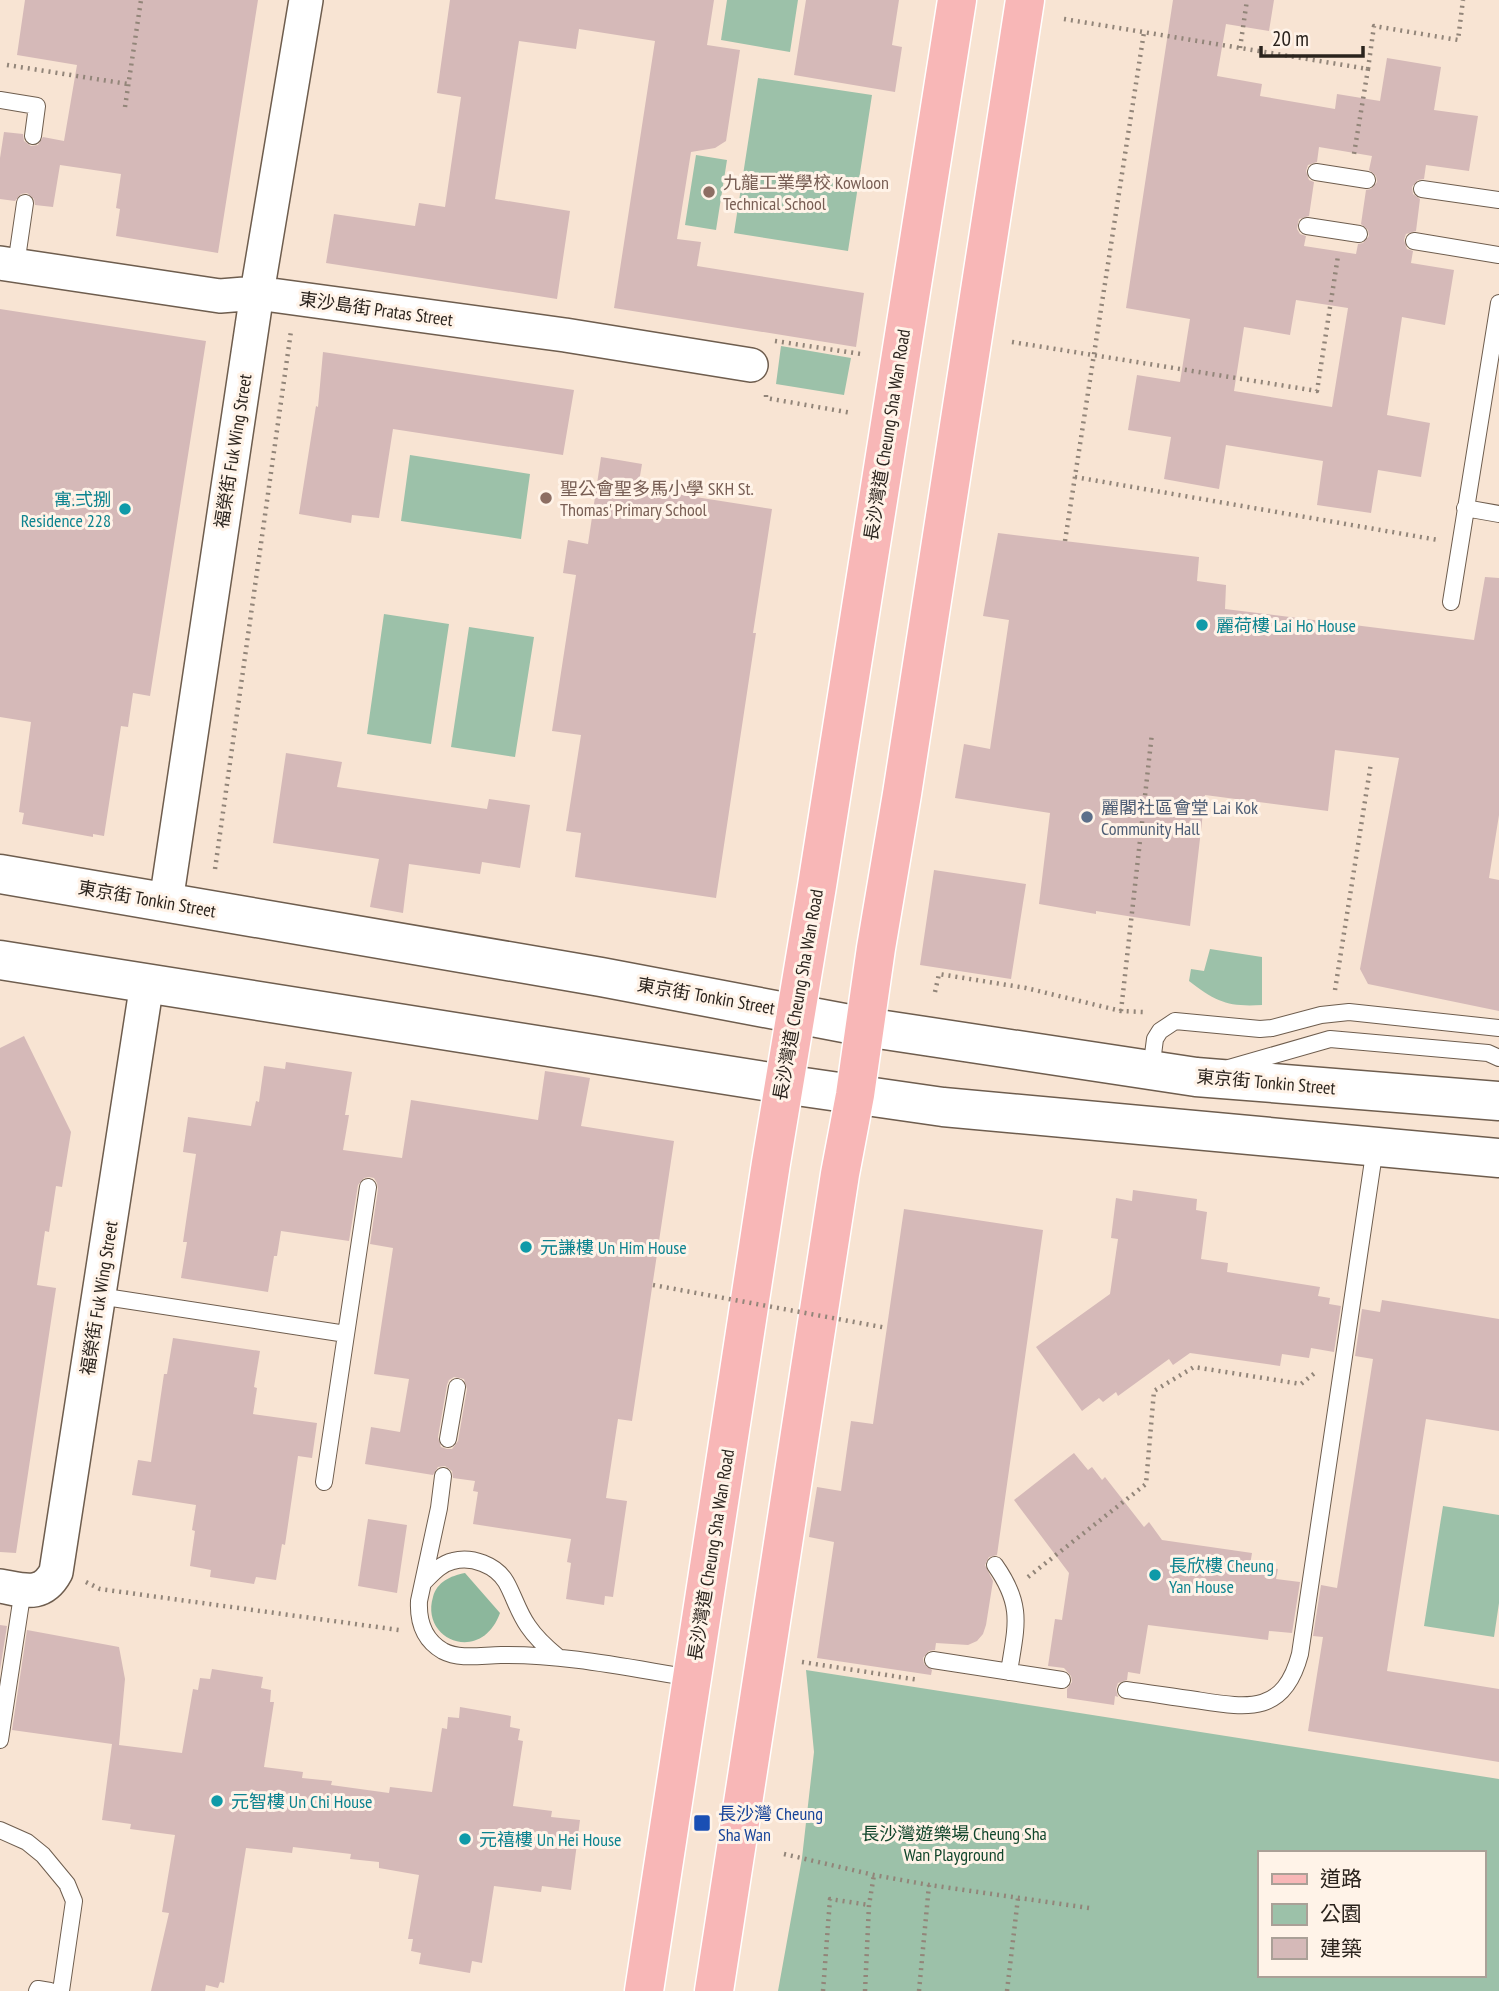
<svg xmlns="http://www.w3.org/2000/svg" width="1499" height="1991" viewBox="0 0 1499 1991" font-family="'PT Sans Narrow','Noto Sans TC',sans-serif">
	<style>
		.green { fill: #9cc1a9; fill-rule: evenodd }
		.forest { fill: #8cb79c }
		.building { fill: #d5b9b8; fill-rule: evenodd }
		.lines { fill: none; stroke-linecap: round; stroke-linejoin: round }
		.lane-casing { stroke: #6e5d4e; stroke-width: 18 }
		.street-casing { stroke: #6e5d4e; stroke-width: 36 }
		.secondary-casing { stroke: #6e5d4e; stroke-width: 41 }
		.primary-casing { stroke: #fff; stroke-width: 41 }
		.path { stroke: #928579; stroke-width: 4.5; stroke-dasharray: 2 5; stroke-linecap: butt }
		.lane { stroke: #fff; stroke-width: 16 }
		.street { stroke: #fff; stroke-width: 33 }
		.secondary { stroke: #fff; stroke-width: 38 }
		.primary { stroke: #f8b7b7; stroke-width: 38 }
		.path-bridge { stroke: #928579; stroke-width: 4.5; stroke-dasharray: 2 5; stroke-linecap: butt }
		.education-dot { fill: #8d6e63; stroke: #fff3e8; stroke-width: 2.5 }
		.culture-dot { fill: #0f9aa8; stroke: #fff3e8; stroke-width: 2.5 }
		.service-dot { fill: #5c6f8a; stroke: #fff3e8; stroke-width: 2.5 }
		.transit-dot { fill: #1a4fb4; stroke: #fff3e8; stroke-width: 2.5 }
		.labels { text-anchor: middle; dominant-baseline: central; stroke-width: 6; stroke-linejoin: round; paint-order: stroke }
		.education-label { font-size: 18px; fill: #785e54; stroke: #fff3e8; text-anchor: start }
		.street-label { font-size: 18px; fill: #2a231d; stroke: #fff3e8 }
		.culture-label { font-size: 18px; fill: #0d838f; stroke: #fff3e8; text-anchor: start }
		.service-label { font-size: 18px; fill: #4e5e75; stroke: #fff3e8; text-anchor: start }
		.transit-label { font-size: 18px; fill: #164399; stroke: #fff3e8; text-anchor: start }
		.park-label { font-size: 18px; fill: #12472c; stroke: #fff3e8 }
	</style>
	<rect width="100%" height="100%" fill="#f8e4d3"/>
	<path class="green" d="M727,0H798L790,52L721,40Z
		M758,78L872,95L848,251L734,233Z
		M696,155L727,160L716,230L685,225Z
		M781,346L851,358L844,395L776,384Z
		M410,455L530,474L521,539L401,521Z
		M384,614L449,624L431,744L367,734Z
		M469,627L534,637L515,757L451,747Z
		M1210,949L1262,957V1005C1228,1007 1216,1002 1189,981L1191,969L1204,971Z
		M1443,1506L1499,1515V1603L1494,1637L1424,1626Z
		M806,1670L1499,1779V1991H778L802,1858L814,1752ZM1259,1853H1483V1975H1259Z"/>
	<path class="forest" d="M465,1573L500,1613C481,1665 420,1640 433,1597C437,1582 450,1576 465,1573Z"/>
	<path class="building" d="M25,0H258L218,253L116,236L120,209L116,208L121,174L60,165L53,207L35,205L34,199L27,193L21,194L15,201L0,199V158L4,132L23,134L24,141L31,146L38,145L43,137L64,141L77,65L17,55Z
		M450,0H714L707,45L740,50L726,141L715,148L691,152L677,239L701,242L697,266L864,293L856,347L614,308L655,41L579,29L576,49L519,41L495,199L570,211L557,299L326,263L334,214L415,226L419,203L445,207L461,97L437,93Z
		M806,0H899L892,45L902,47L895,92L794,75Z
		M1173,0H1274L1269,31L1226,24L1217,76L1262,84L1260,96L1335,109L1337,94L1380,101L1387,58L1441,67L1434,110L1478,116L1469,171L1426,165L1424,179L1418,180L1412,187L1413,194L1420,199L1416,231L1406,234L1404,240L1407,249L1413,251L1411,263L1454,270L1445,325L1402,317L1387,415L1430,423L1421,477L1378,470L1371,513L1317,505L1323,461L1226,445L1219,489L1164,479L1171,437L1128,430L1137,375L1180,382L1190,319L1126,308ZM1319,147L1372,156L1369,170L1376,176L1377,182L1371,189L1366,190L1361,224L1368,230L1369,236L1363,243L1358,244L1356,254L1304,246L1306,236L1300,234L1297,229L1299,219L1309,216L1314,182L1309,180L1306,171L1308,165L1317,162ZM1296,300L1348,308L1332,407L1234,391L1244,327L1290,335Z
		M0,309L206,341L150,696L133,693L128,727L121,726L104,836L93,834V837L22,824L24,813L19,812L31,722L0,717Z
		M323,352L574,390L563,455L393,429L379,518L352,515L351,523L299,514L316,406L318,407Z
		M601,457L642,464L638,488L772,509L753,633H756L716,898L575,877L581,833L566,831L581,735L552,731L576,575L563,573L568,540L588,544Z
		M998,533L1199,557L1197,581L1226,585L1225,609L1474,640L1485,577L1499,578V815L1489,878L1499,880V1011L1368,984L1360,969L1399,758L1335,750L1328,811L1205,795L1190,926L1096,911V914L1039,904L1050,813L955,798L964,744L990,749L1009,620L983,616Z
		M286,753L342,762L337,787L487,809L489,799L530,805L520,868L482,862L480,874L409,864L403,913L370,907L379,859L273,843Z
		M934,870L1026,884L1011,979L920,965Z
		M24,1036L71,1132L62,1187L56,1186L49,1232L45,1231L37,1285L56,1288L16,1553L0,1552V1048Z
		M286,1062L352,1072L345,1115H349L343,1150L402,1158L411,1100L538,1120L545,1071L590,1078L581,1126L674,1141L632,1421L618,1419L606,1498L627,1501L613,1597L605,1596L604,1605L566,1599L571,1563L567,1562L571,1539L473,1524L478,1492L473,1491L475,1481L453,1478L452,1471L445,1466L438,1467L433,1475L365,1464L371,1427L400,1432L409,1379L374,1374L393,1248L370,1244L378,1189L377,1183L374,1178L369,1177L364,1178L358,1185L349,1241L281,1231L277,1256H274L268,1292L181,1278L187,1242H183L196,1154L183,1152L188,1117L251,1126L256,1101L259,1102L264,1066L285,1069ZM454,1377L464,1379L467,1389L458,1441L452,1449H447L441,1447L438,1437L447,1385L449,1380Z
		M1133,1190L1197,1199L1196,1210L1207,1212L1201,1259L1228,1263L1227,1272L1320,1287L1318,1296L1330,1298L1329,1304L1341,1306L1334,1352L1311,1348L1309,1358L1282,1354L1280,1366L1190,1353L1173,1365L1169,1359L1118,1396L1116,1392L1103,1402L1099,1398L1082,1411L1036,1347L1110,1294L1118,1239L1111,1238L1116,1198L1132,1201Z
		M904,1209L1043,1230L997,1555L989,1557L985,1565L993,1581L986,1625L983,1634L977,1641L968,1645L936,1643L935,1650L929,1651L923,1658L924,1664L932,1670L931,1675L817,1658L834,1542L809,1537L817,1487L841,1491L851,1421L873,1424Z
		M1382,1300L1499,1319V1431L1426,1419L1387,1671L1499,1689V1762L1308,1731L1323,1637L1313,1636L1321,1585L1337,1588L1373,1359L1355,1356L1362,1309L1380,1312Z
		M173,1338L260,1351L254,1387L257,1388L253,1414L317,1423L312,1458L298,1456L285,1545L282,1544L276,1580L256,1577L254,1584L210,1577L211,1570L190,1566L195,1531L192,1530L196,1505L132,1495L138,1460L151,1462L164,1374H167Z
		M1074,1453L1088,1470L1092,1467L1102,1480L1105,1477L1144,1527L1149,1522L1162,1540L1252,1553L1250,1565L1278,1569L1276,1579L1300,1582L1292,1633L1269,1631L1268,1640L1148,1625L1140,1674L1128,1672L1127,1680L1118,1683L1116,1689L1118,1697L1115,1696L1114,1705L1067,1698V1689L1072,1682L1071,1676L1064,1668L1048,1666L1055,1619L1062,1620L1069,1573L1014,1500Z
		M368,1519L407,1525L397,1593L358,1586Z
		M0,1625L7,1626L0,1670Z
		M27,1630L119,1647L125,1679L119,1745L182,1753L193,1689L198,1690L200,1678L210,1679L212,1669L263,1677L261,1688L271,1690L270,1702H274L264,1767L303,1772L302,1778L332,1781L331,1785L389,1793L390,1787L432,1792L442,1728L447,1729L448,1717L459,1718L460,1707L511,1716L510,1727L520,1729L518,1740L523,1741L513,1806L552,1811L551,1817L580,1820L571,1890L542,1886L541,1892L494,1886L482,1963L472,1961L470,1973L419,1964L421,1953L411,1951L413,1939H408L419,1875L379,1868V1862L350,1859L351,1854L293,1847L292,1853L246,1848L224,1983L220,1982L218,1988L206,1985L205,1991H151L169,1913L162,1912L175,1835L130,1829L131,1824L102,1820L112,1744L12,1730Z"/>
	<g class="lines">
		<defs>
			<path id="lane" d="M0,100L37,106L33,136
				M1316,172L1367,180
				M1422,189L1499,200
				M1307,226L1359,234
				M1414,241L1499,255
				M16,265L25,203
				M1465,508L1499,514
				M1451,602L1499,303
				M1229,1068L1330,1039L1488,1053L1499,1058
				M1151,1070L1155,1039L1160,1031L1175,1021L1260,1029L1272,1028L1321,1015L1349,1012L1499,1028
				M99,1296L346,1334
				M448,1439L457,1387
				M443,1476L439,1508L419,1601C418,1621 424,1640 443,1651C460,1660 483,1655 501,1655C565,1654 629,1668 692,1678
				M324,1482L368,1187
				M995,1565C1024,1606 1016,1626 1009,1672
				M423,1583C432,1574 440,1564 453,1561C472,1556 496,1565 506,1582C514,1596 518,1612 528,1626C536,1638 547,1648 558,1657
				M933,1660L1062,1680
				M1126,1690C1149,1693 1173,1697 1196,1700C1248,1708 1284,1715 1300,1654L1375,1147
				M0,1740L23,1589
				M0,1830L27,1842L43,1855L67,1884L74,1901L61,1991
				M37,1991L38,1989L50,1991"/>
			<path id="street" d="M0,263L220,296L257,293L565,335L751,365
				M166,902L257,293L306,0
				M0,1586C24,1590 42,1598 56,1572L147,983"/>
			<path id="secondary" d="M0,874L601,977L865,1027L1196,1077L1499,1101
				M0,960L783,1084L943,1107L1499,1158"/>
			<path id="primary" d="M644,1991L771,1163L817,886L957,0
				M714,1991L840,1174L855,1095L876,948L902,794L1025,0"/>
		</defs>
		<use href="#lane" class="lane-casing"/>
		<use href="#street" class="street-casing"/>
		<use href="#secondary" class="secondary-casing"/>
		<use href="#primary" class="primary-casing"/>
		<path class="path" d="M1064,19L1368,69L1354,154
			M1240,48L1247,0
			M7,65L128,84
			M1368,69L1374,26L1458,40L1463,0
			M125,107L141,0
			M775,341L861,354
			M1012,342L1317,391L1338,256
			M766,395V398L852,413
			M1075,477L1438,540
			M1065,541L1144,32
			M215,869L291,331H293
			M1335,990L1371,763
			M935,992L939,974L1026,988L1121,1011L1143,1012
			M1121,1011L1152,733
			M1028,1577L1146,1484L1154,1391L1194,1367L1301,1384L1316,1372
			M86,1582L100,1589L399,1630
			M802,1662L919,1680
			M784,1854L874,1875L929,1885L1089,1908
			M823,1991L830,1899L869,1905
			M865,1991L869,1905L874,1875
			M919,1991L929,1885
			M1007,1991L1018,1898"/>
		<use href="#lane" class="lane"/>
		<use href="#street" class="street"/>
		<use href="#secondary" class="secondary"/>
		<use href="#primary" class="primary"/>
		<path class="path-bridge" d="M653,1285L887,1328"/>
	</g>
	<g class="education-dot">
		<circle cx="709" cy="192" r="7"/>
		<circle cx="546" cy="498" r="7"/>
	</g>
	<g class="culture-dot">
		<circle cx="125" cy="509" r="7"/>
		<circle cx="1202" cy="625" r="7"/>
		<circle cx="526" cy="1247" r="7"/>
		<circle cx="1155" cy="1575" r="7"/>
		<circle cx="217" cy="1801" r="7"/>
		<circle cx="465" cy="1839" r="7"/>
	</g>
	<circle class="service-dot" cx="1087" cy="817" r="7"/>
	<rect class="transit-dot" x="693" y="1814" width="18" height="18" rx="3.5"/>
	<g class="labels">
		<g class="education-label">
			<text x="723" y="182">九龍工業學校 Kowloon<tspan x="723" dy="21">Technical School</tspan></text>
			<text x="560" y="488">聖公會聖多馬小學 SKH St.<tspan x="560" dy="21">Thomas' Primary School</tspan></text>
		</g>
		<g class="street-label">
			<text transform="translate(376 309) rotate(8)">東沙島街 Pratas Street</text>
			<text transform="translate(887 435) rotate(-81)">長沙灣道 Cheung Sha Wan Road</text>
			<text transform="translate(233 451) rotate(-81)">福榮街 Fuk Wing Street</text>
			<text transform="translate(147 899) rotate(10)">東京街 Tonkin Street</text>
			<text transform="translate(798 995) rotate(-80)">長沙灣道 Cheung Sha Wan Road</text>
			<text transform="translate(706 996) rotate(10)">東京街 Tonkin Street</text>
			<text transform="translate(1266 1082) rotate(5)">東京街 Tonkin Street</text>
			<text transform="translate(99 1298) rotate(-81)">福榮街 Fuk Wing Street</text>
			<text transform="translate(711 1555) rotate(-81)">長沙灣道 Cheung Sha Wan Road</text>
		</g>
		<g class="culture-label">
			<text x="111" y="499" text-anchor="end">寓.弍捌<tspan x="111" dy="21">Residence 228</tspan></text>
			<text x="1216" y="625">麗荷樓 Lai Ho House</text>
			<text x="540" y="1247">元謙樓 Un Him House</text>
			<text x="1169" y="1565">長欣樓 Cheung<tspan x="1169" dy="21">Yan House</tspan></text>
			<text x="231" y="1801">元智樓 Un Chi House</text>
			<text x="479" y="1839">元禧樓 Un Hei House</text>
		</g>
		<g class="service-label">
			<text x="1101" y="807">麗閣社區會堂 Lai Kok<tspan x="1101" dy="21">Community Hall</tspan></text>
		</g>
		<g class="transit-label">
			<text x="718" y="1813">長沙灣 Cheung<tspan x="718" dy="21">Sha Wan</tspan></text>
		</g>
		<g class="park-label">
			<text x="954" y="1833">長沙灣遊樂場 Cheung Sha<tspan x="954" dy="21">Wan Playground</tspan></text>
		</g>
	</g>
	<rect x="1258" y="1851" width="228" height="126" fill="#fff3e8" stroke="#aaa097" stroke-width="2"/>
	<rect x="1272" y="1874" width="35" height="10" fill="#f8b7b7" stroke="#aaa097" stroke-width="2"/>
	<text x="1320" y="1886" font-size="21" fill="#2a231d">道路</text>
	<rect x="1272" y="1904" width="35" height="21" fill="#9cc1a9" stroke="#aaa097" stroke-width="2"/>
	<text x="1320" y="1921" font-size="21" fill="#2a231d">公園</text>
	<rect x="1272" y="1938" width="35" height="21" fill="#d5b9b8" stroke="#aaa097" stroke-width="2"/>
	<text x="1320" y="1956" font-size="21" fill="#2a231d">建築</text>
	<path d="M1261 46v10h102v-10" fill="none" stroke="#2a231d" stroke-width="3.5"/>
	<text x="1272" y="46" font-size="21" fill="#2a231d" stroke="#fff3e8" stroke-width="5" paint-order="stroke">20 m</text>
</svg>
